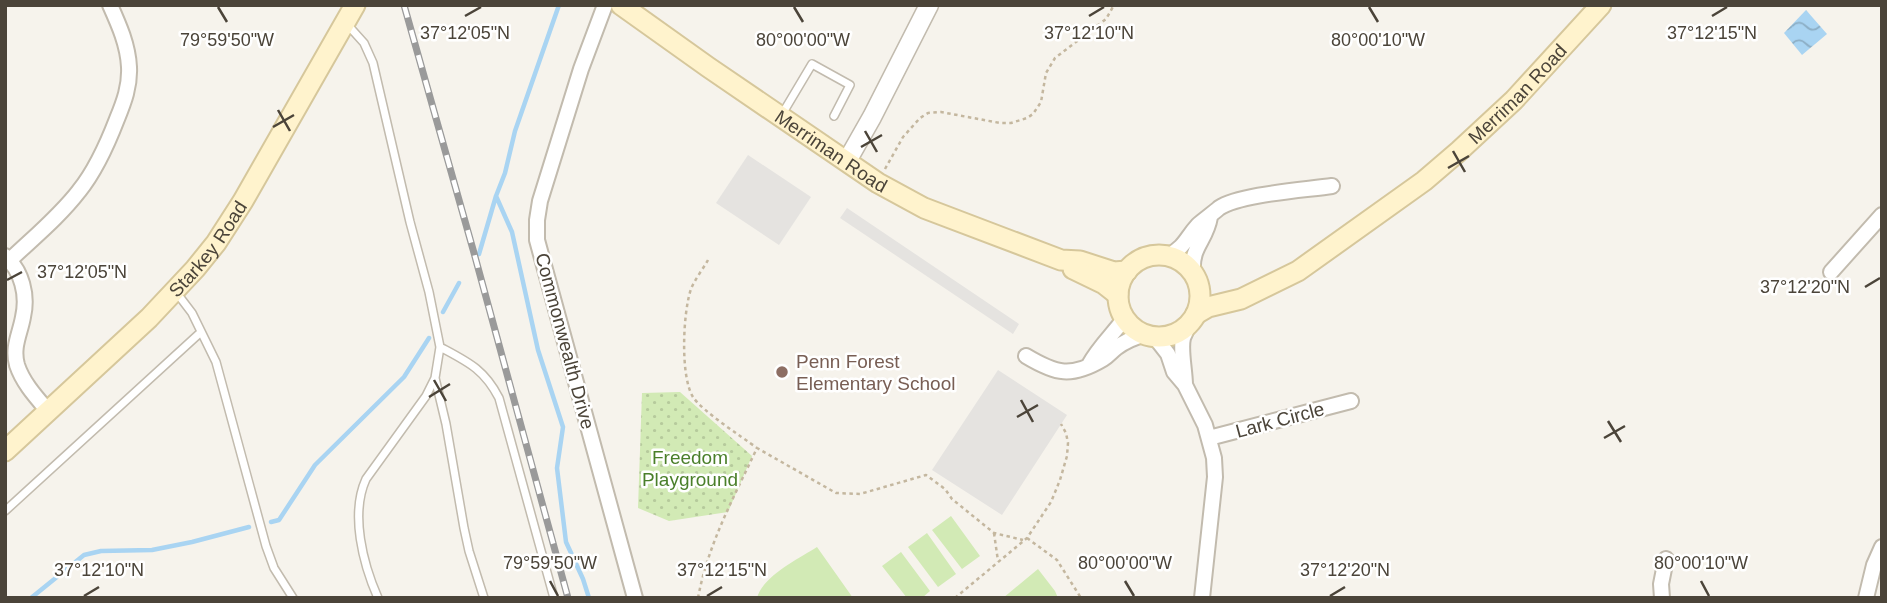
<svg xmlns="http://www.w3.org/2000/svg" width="1887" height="603" viewBox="0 0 1887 603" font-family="Arial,sans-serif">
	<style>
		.park { fill: url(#park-dots) }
		.pitch { fill: #d2eab5 }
		.parking { fill: #e5e3e0 }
		.water { fill: url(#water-waves) }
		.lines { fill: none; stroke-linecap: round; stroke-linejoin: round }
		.stream { stroke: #a9d4f2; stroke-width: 4.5 }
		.service-casing { stroke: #c2bbae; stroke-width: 10 }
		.minor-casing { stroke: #c2bbae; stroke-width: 18 }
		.tertiary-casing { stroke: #c2bbae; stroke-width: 21 }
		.secondary-casing { stroke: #d6c79b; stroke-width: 23 }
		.path { stroke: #c4b79f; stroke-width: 2.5; stroke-dasharray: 3.5 3.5; stroke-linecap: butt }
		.service { stroke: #fff; stroke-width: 7 }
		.minor { stroke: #fff; stroke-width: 14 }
		.tertiary { stroke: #fff; stroke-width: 18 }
		.secondary { stroke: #fff3cd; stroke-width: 19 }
		.rail-casing { stroke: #9a9a9a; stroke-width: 7 }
		.rail { stroke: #fff; stroke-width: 4.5; stroke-dasharray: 13; stroke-linecap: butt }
		.ticks { fill: none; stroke: #4b4439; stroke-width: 2.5 }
		.education-dot { fill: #8d6e63; stroke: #fff; stroke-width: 2.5 }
		.labels { text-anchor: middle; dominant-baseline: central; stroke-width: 5; stroke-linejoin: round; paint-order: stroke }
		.street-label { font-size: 19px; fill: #4b4439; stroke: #fff }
		.education-label { font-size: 19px; fill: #785e54; stroke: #fff; text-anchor: start }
		.park-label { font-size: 19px; fill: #4a7f2a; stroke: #fff }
		.ticks-label { font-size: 18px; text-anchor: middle; fill: #4b4439; stroke: #fff; stroke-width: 5; stroke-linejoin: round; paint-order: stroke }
	</style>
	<defs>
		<pattern id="park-dots" width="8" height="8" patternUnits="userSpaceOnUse" patternTransform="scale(1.75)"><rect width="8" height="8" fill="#d2eab5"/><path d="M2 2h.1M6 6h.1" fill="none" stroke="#b6ca9c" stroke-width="1.8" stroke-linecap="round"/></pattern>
		<pattern id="water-waves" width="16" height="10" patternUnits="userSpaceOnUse" patternTransform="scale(1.75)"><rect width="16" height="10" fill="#a9d4f2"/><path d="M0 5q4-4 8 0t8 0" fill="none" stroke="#8caec5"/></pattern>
	</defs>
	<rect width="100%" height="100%" fill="#f6f3ec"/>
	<path class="park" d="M680,392L752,456L728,512L669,521L638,508L642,393Z"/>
	<path class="pitch" d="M951,516L980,556L962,569L932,530Z
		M927,533L956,574L938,587L908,547Z
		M817,547L853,598H757C763,576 798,559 817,547Z
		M901,552L930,591L922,598H907L882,566Z
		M1038,569L1055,591L1058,598H1003Z"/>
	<path class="parking" d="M748,155L811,197L779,245L716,203Z
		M847,208L1019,324L1013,334L840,218Z
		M998,370L1067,415L1002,515L932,470Z"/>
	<path class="water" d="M1806,10L1827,34L1802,55L1784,33Z"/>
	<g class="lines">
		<path class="stream" d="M496,196L512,232L538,350L563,427L557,468L566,542L583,579L589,598
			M479,254L496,196L505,173L515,131L559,5
			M443,312L459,283
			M271,522L279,520L315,465L404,377L429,338
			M31,598L84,555L101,551L152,550L192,542L249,527"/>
		<defs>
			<path id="service" d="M346,23L364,43L373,63L410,222L429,292L440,347L435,378L426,396L366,479C350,514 363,564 378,598
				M781,116L812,64L850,85L834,116
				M176,292L192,313L216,362L266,546L274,568L293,598
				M440,347C468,362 484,369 499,398L554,598
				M435,378L446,424L464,528L469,551L484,598
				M5,511L201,332"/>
			<path id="minor" d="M605,5L581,69L540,201L537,220V240L635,598
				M5,256C22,271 28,295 23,317C20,334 12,347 17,365C23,383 36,397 48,411
				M1168,256C1186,246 1186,238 1198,225C1201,222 1216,211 1219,208C1240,194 1305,190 1332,186
				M10,260C33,238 59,217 79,191C96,170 107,145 117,119C124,102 130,86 129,67C128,45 119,25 110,5
				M1193,272C1191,246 1206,241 1210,217
				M1831,272L1882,215
				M1154,336L1168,354L1174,372L1185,385L1205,425L1214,458L1215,477L1202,598
				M1026,356C1056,374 1071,378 1103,359C1108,356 1111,352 1116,348C1125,341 1135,337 1146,334
				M1089,365C1098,348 1113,334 1125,318
				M1185,385C1185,371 1180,350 1183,338C1185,333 1188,327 1190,322
				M1209,438L1351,401
				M1662,598L1661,584L1666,559
				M1866,598L1874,565L1882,547"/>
			<path id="tertiary" d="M847,161L872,117L929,5"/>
			<g id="secondary">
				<path id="s1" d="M621,5L708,67L878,183L924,208L1061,260L1080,261L1114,272L1127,271"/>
				<circle cx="1159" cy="296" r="41"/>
				<path d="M1073,269L1104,284L1118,295"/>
				<path id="s2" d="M1196,314L1208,307L1241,299L1298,271L1424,181L1459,151L1514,100L1601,5"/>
				<path id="s3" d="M5,451L149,318L195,269L216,243L243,201L355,5"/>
			</g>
		</defs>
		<use href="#service" class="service-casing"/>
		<use href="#minor" class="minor-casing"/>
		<use href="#tertiary" class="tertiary-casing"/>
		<use href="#secondary" class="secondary-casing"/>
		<path class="path" d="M885,169L903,137L920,118L928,113L941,112L1000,123H1011L1027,118L1033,114L1041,102L1046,73L1055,58L1106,19L1114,5
			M708,260C703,269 695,279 691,289C683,312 680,376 693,397C703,412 741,436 757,448
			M994,533L998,561
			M1027,538L1057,560L1081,598
			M698,598C708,544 734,497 757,448L836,493L860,494L926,475L945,489L952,499L994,533L1023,540
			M955,598L1027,538L1051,502L1060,480L1067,456L1068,443L1066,433L1061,424"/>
		<use href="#service" class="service"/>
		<use href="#minor" class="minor"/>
		<use href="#tertiary" class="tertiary"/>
		<use href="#secondary" class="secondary"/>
		<defs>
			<path id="rail" d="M404,5L474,253L568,598"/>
		</defs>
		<use href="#rail" class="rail-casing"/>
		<use href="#rail" class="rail"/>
	</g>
	<path class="ticks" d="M218,7L227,22M794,7L803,22M1369,7L1378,22M465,16L481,7M1089,16L1104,7M1712,16L1727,7M278,110L290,131M273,127L294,115M865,131L877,152M861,147L882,135M1453,151L1465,172M1448,168L1469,156M7,280L22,272M1865,287L1880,278M434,380L446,401M429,397L450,384M1021,400L1033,422M1017,417L1038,405M1608,421L1621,442M1604,438L1625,426M550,581L558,596M1125,581L1134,596M1701,581L1709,596M84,596L99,587M707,596L722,587M1330,596L1345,587"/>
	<circle class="education-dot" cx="782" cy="372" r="7"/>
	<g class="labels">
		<g class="street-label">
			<text stroke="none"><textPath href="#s2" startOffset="394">Merriman Road</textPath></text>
			<text stroke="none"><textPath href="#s1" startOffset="256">Merriman Road</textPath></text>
			<text stroke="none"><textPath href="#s3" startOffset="287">Starkey Road</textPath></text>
			<text transform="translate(565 341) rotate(75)">Commonwealth Drive</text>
			<text transform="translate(1280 420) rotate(-15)">Lark Circle</text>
		</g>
		<g class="education-label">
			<text x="796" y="361">Penn Forest<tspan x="796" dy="22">Elementary School</tspan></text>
		</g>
		<g class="park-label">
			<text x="690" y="457">Freedom<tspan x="690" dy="22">Playground</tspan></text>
		</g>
	</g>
	<g class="ticks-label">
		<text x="465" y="39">37°12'05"N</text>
		<text x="1089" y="39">37°12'10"N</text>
		<text x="1712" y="39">37°12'15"N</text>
		<text x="227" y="46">79°59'50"W</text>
		<text x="803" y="46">80°00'00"W</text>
		<text x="1378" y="46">80°00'10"W</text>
		<text x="82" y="278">37°12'05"N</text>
		<text x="1805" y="293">37°12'20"N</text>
		<text x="550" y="569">79°59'50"W</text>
		<text x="1125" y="569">80°00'00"W</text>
		<text x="1701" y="569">80°00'10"W</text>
		<text x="99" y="576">37°12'10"N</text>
		<text x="722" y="576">37°12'15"N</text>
		<text x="1345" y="576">37°12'20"N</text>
	</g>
	<rect width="1887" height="603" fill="none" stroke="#4b4439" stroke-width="14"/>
</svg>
